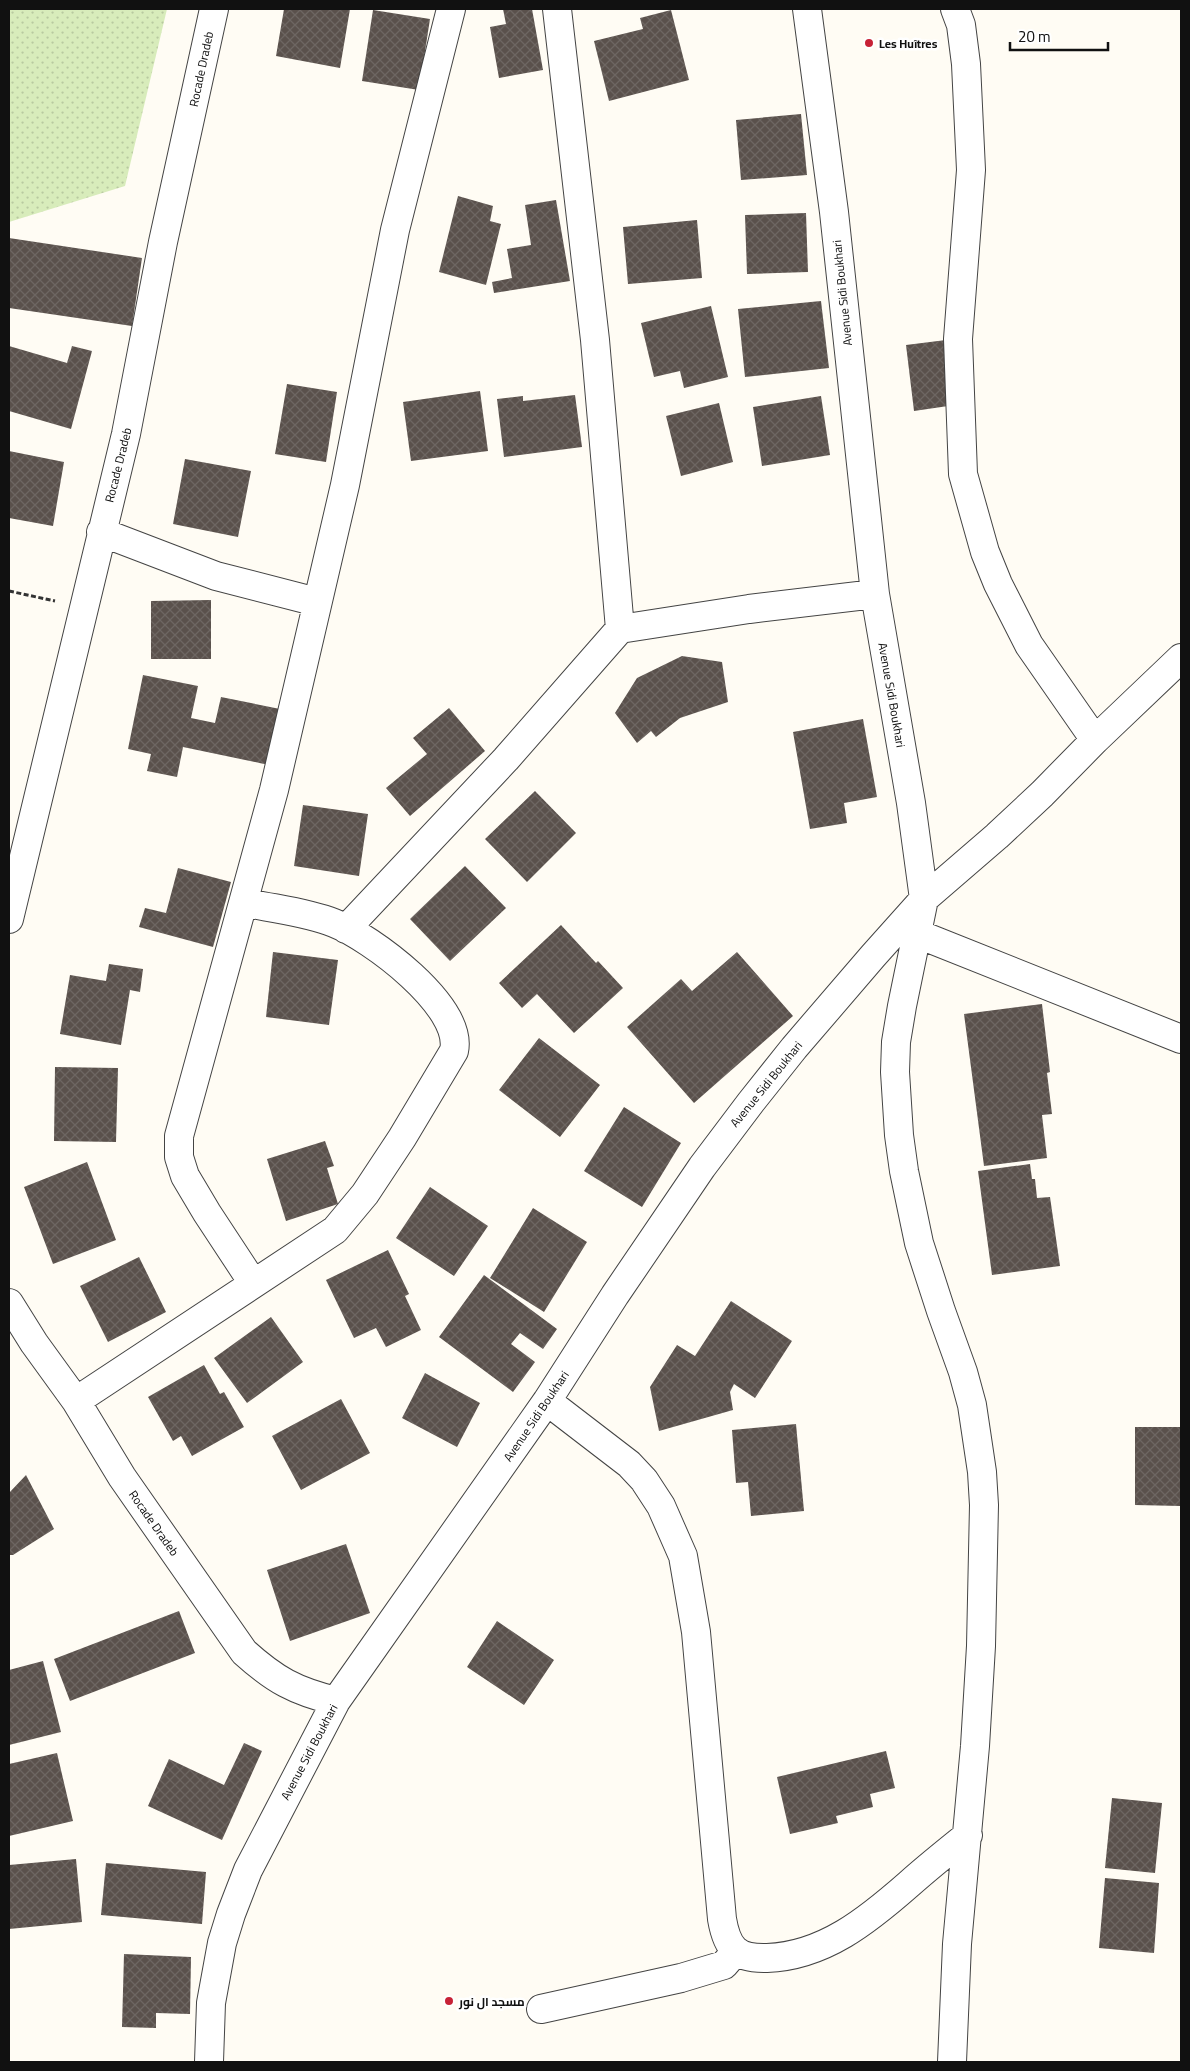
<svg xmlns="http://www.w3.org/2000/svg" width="1190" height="2071" viewBox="0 0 1190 2071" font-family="Georgia,Cairo,serif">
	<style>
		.grass { fill: url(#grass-dots) }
		.building { fill: url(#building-cross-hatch) }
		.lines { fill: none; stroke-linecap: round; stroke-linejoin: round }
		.minor-casing { stroke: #444; stroke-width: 30 }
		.path { stroke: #333; stroke-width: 3; stroke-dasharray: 5 2.5; stroke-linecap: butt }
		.minor { stroke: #fff; stroke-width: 28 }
		.poi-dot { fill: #c72236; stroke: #fff; stroke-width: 2 }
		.labels { text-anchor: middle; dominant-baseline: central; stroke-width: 5; stroke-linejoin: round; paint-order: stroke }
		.poi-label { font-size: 12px; font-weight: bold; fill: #111; stroke: #fff; text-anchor: start }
		.street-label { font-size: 12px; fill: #111; stroke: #fff }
	</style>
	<defs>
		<pattern id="grass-dots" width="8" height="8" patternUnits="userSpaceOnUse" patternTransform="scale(1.25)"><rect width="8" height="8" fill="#d8ecbb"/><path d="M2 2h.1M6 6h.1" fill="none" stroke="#b8c9a0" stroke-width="1.8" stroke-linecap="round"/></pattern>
		<pattern id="building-cross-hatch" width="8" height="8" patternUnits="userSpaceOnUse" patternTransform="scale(1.25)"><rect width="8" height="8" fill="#5a514c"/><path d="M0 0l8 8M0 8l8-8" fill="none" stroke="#6d6662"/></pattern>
	</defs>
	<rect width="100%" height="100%" fill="#fffcf4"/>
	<path class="grass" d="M9,9H167L125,186L9,222Z"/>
	<path class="building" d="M284,9H350L340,68L276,56Z
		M503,9H532L543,70L499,78L490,27L506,24Z
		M373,10L430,19L419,90L362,81Z
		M671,10L689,80L609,101L594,41L643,29L640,18Z
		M801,114L807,175L741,180L736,120Z
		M458,196L493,206L490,221L501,224L486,285L439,272Z
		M556,200L570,281L494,293L492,282L512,278L507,249L531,245L525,205Z
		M806,213L808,272L747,274L745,215Z
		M697,220L702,278L628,284L623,227Z
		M9,238L142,258L132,326L9,308Z
		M821,301L829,368L745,377L738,309Z
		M711,306L728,377L684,388L680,371L654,377L641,323Z
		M946,340L955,405L914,411L906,345Z
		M9,346L67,363L72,346L92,351L71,429L9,411Z
		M287,384L337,392L326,462L275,454Z
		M480,391L488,451L411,461L403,402Z
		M575,395L582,447L504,457L497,399L523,396V401Z
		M821,396L830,455L762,466L753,407Z
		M719,403L733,462L681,476L666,416Z
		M9,451L64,462L53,526L9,518Z
		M185,459L251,471L238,537L173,524Z
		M211,600V659H151V601Z
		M682,656L722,662L728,702L680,718L656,737L651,731L637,743L615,713L637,678Z
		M143,675L198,686L191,718L215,723L221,697L280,709L269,765L183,747L177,777L147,771L151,754L128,749Z
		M449,708L485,751L410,816L386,788L427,754L413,738Z
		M863,719L877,797L844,803L847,823L810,829L793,732Z
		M535,791L576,833L527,882L485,839Z
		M303,805L368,814L359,876L294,866Z
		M465,866L506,908L450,961L410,919Z
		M178,868L231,882L213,947L139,927L145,908L166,913Z
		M561,925L596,963L598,961L623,988L574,1033L537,994L522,1008L499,983Z
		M273,952L338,960L329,1025L266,1017Z
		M737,952L793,1016L694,1103L627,1027L681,979L692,991Z
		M109,964L143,969L140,992L130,990L121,1045L60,1034L70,975L106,981Z
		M1042,1004L1050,1072L1047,1073L1052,1114L1042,1115L1047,1158L984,1166L964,1014Z
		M539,1038L600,1085L560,1137L499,1090Z
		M55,1067L118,1068L116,1142L54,1141Z
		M624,1107L681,1143L642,1207L584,1171Z
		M325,1141L334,1166L327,1168L338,1204L286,1221L267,1159Z
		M87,1162L116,1240L53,1264L24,1187Z
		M1030,1164L1032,1179H1035L1037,1198L1050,1197L1060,1266L992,1275L978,1171Z
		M430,1187L488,1226L454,1276L396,1238Z
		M533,1208L587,1242L544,1312L490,1278Z
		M388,1250L409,1294L405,1296L421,1330L386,1347L376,1328L354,1338L326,1280Z
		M139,1257L166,1312L108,1342L80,1286Z
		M484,1275L557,1329L543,1349L520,1333L511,1344L535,1362L513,1392L439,1337Z
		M731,1301L792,1341L755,1398L734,1384L730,1392L733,1410L659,1431L650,1387L677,1345L695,1356Z
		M271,1317L303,1362L247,1403L214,1358Z
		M204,1365L220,1394L224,1392L244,1427L192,1456L181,1436L173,1441L148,1397Z
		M425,1373L480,1403L457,1447L402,1418Z
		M341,1399L370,1453L301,1490L272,1436Z
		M796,1424L804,1511L751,1516L748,1482L736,1483L732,1430Z
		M1135,1427H1180L1181,1506L1135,1505Z
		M26,1475L54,1529L13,1555H9V1493Z
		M346,1544L370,1613L290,1641L267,1570Z
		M179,1611L195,1653L70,1701L54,1659Z
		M497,1621L554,1660L524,1705L467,1667Z
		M43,1661L61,1732L9,1745V1670Z
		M244,1743L262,1751L222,1840L148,1806L169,1759L224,1785Z
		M886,1751L895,1788L870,1794L873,1807L836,1816L838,1823L790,1834L777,1777Z
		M57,1753L73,1821L9,1836V1764Z
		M1112,1798L1162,1803L1155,1873L1105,1868Z
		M76,1859L82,1922L9,1929V1865Z
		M106,1863L206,1872L202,1924L101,1915Z
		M1105,1878L1159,1883L1154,1953L1099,1948Z
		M124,1954L191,1957L190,2014L156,2013V2028L122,2027Z"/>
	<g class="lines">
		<defs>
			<path id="minor" d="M557,9L595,340L620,629
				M807,9L834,212L875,594L911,803L924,899L902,1006L896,1042L895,1072L899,1135L904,1171L919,1243L941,1311L963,1372L972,1405L982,1472L984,1505L981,1646L975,1746L957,1944L952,2062
				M955,9L961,25L966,64L971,170L958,339L963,474L985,552L998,584L1029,645L1095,740
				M101,532L216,576L317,602
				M9,919L126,434L163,242L214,9
				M346,929L506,759L620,629L749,609L875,594
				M918,934L1181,1039
				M253,1283L207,1213L185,1176L179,1157V1136L274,790L345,485L395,230L451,9
				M9,1303L34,1343L76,1401L122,1477L244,1652C275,1680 295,1691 336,1701
				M76,1401L335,1230L365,1194L402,1138L454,1051C464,1006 370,937 334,923C306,912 273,909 244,902
				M547,1401L629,1464L644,1480L661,1506L683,1556L696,1632L722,1919C727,1948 736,1959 767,1958C824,1956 868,1920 909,1884C928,1867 948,1851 968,1835
				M541,2009L681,1978L724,1965L736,1951
				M209,2062L211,2003L222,1943L231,1914L248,1870L336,1701L547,1401L615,1295L702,1167L751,1102L794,1048L873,956L924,899L997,836L1042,794L1095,740L1181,658"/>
		</defs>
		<use href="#minor" class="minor-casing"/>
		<path class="path" d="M9,591L55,601"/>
		<use href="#minor" class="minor"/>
	</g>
	<g class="poi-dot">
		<circle cx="869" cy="43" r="5"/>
		<circle cx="449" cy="2001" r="5"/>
	</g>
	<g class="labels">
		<g class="poi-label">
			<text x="879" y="43">Les Huîtres</text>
			<text x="459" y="2001">مسجد ال نور</text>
		</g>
		<g class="street-label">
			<text transform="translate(201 69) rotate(-78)">Rocade Dradeb</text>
			<text transform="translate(842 293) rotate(-96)">Avenue Sidi Boukhari</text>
			<text transform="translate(118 465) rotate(-76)">Rocade Dradeb</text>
			<text transform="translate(892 695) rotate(80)">Avenue Sidi Boukhari</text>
			<text transform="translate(766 1084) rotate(-51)">Avenue Sidi Boukhari</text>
			<text transform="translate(536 1416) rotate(-56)">Avenue Sidi Boukhari</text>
			<text transform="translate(154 1523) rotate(55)">Rocade Dradeb</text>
			<text transform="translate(309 1752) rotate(-62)">Avenue Sidi Boukhari</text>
		</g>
	</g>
	<rect width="1190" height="2071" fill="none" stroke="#111111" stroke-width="20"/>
	<path d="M1010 42v8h98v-8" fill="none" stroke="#111111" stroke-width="2.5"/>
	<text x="1018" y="42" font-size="15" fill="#111111" stroke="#ffffff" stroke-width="4" paint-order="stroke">20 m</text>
</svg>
